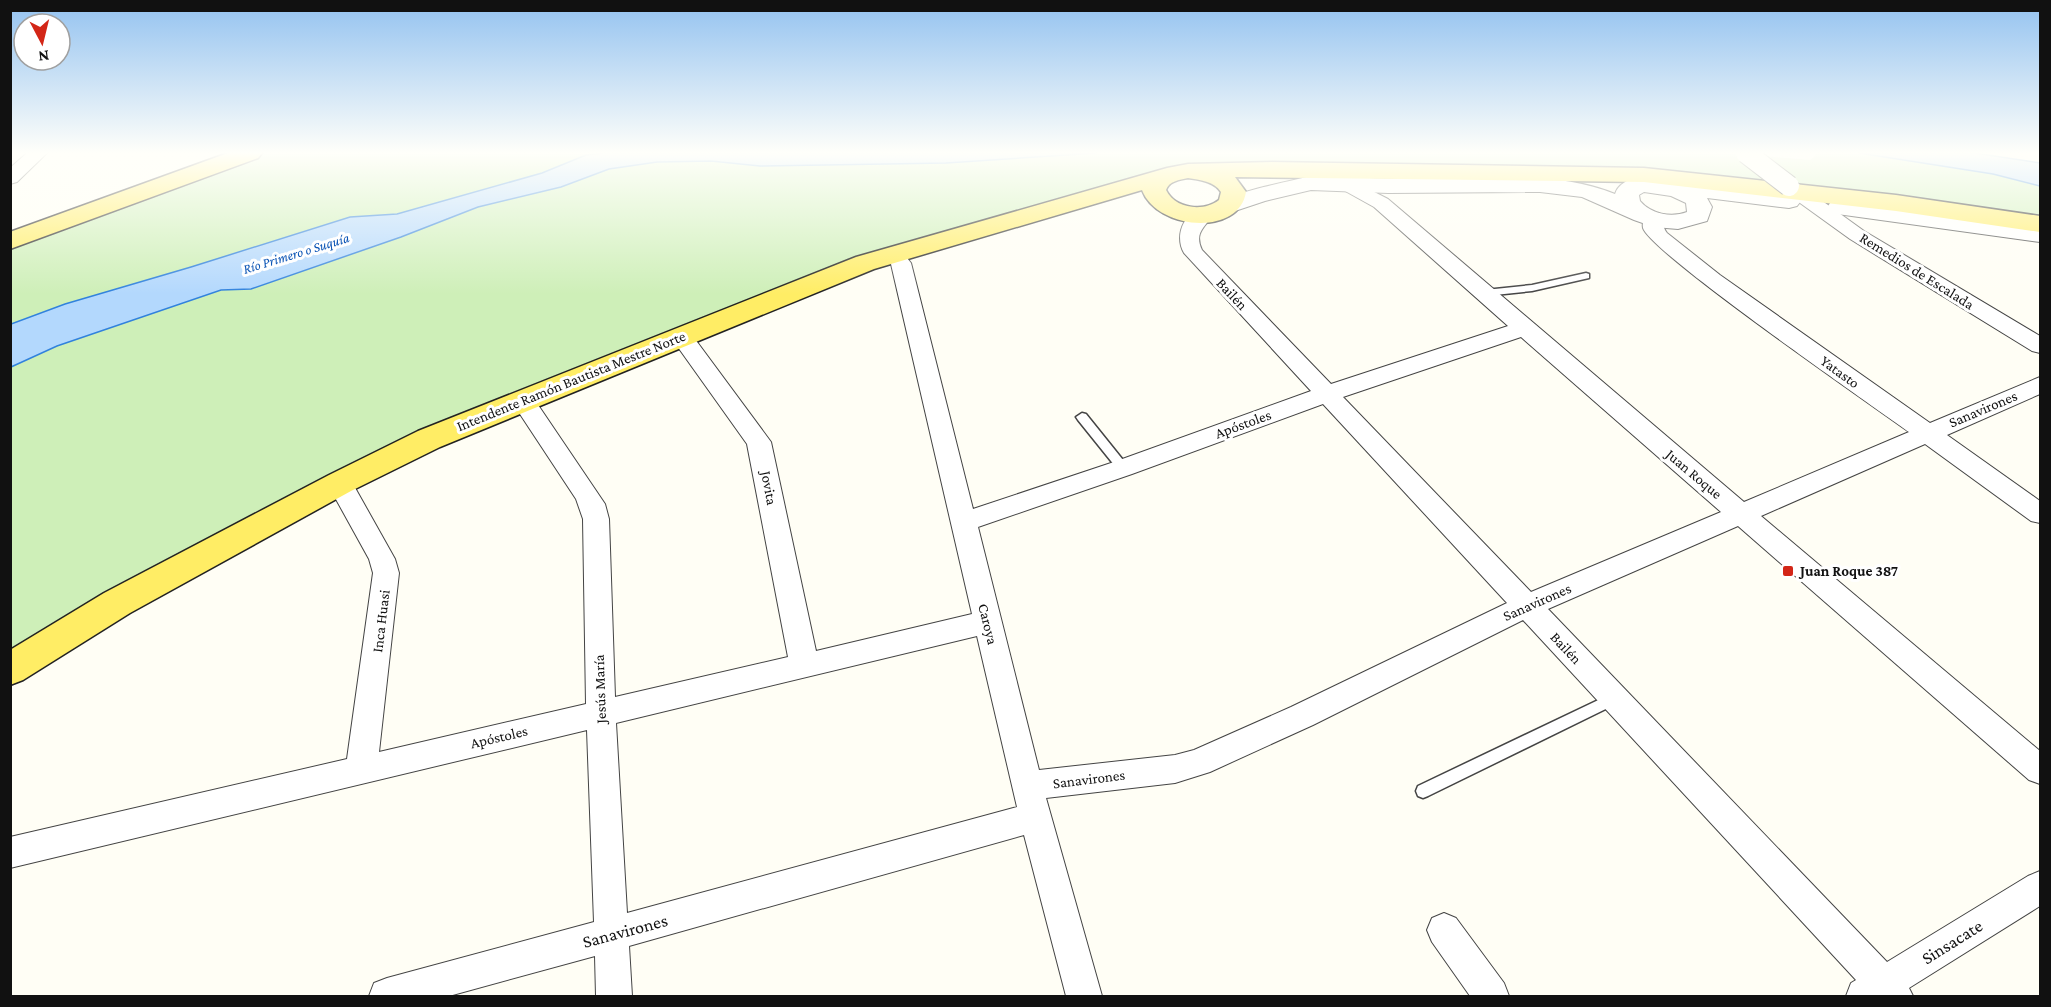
<svg xmlns="http://www.w3.org/2000/svg" width="2051" height="1007" viewBox="0 0 2051 1007" font-family="'Crimson Pro',serif">
	<style>
		.green { fill: #ceefb8 }
		.water { fill: #b3d8fd; stroke: #3182dd; stroke-width: 1.5 }
		.lines { fill: none; stroke-linecap: round; stroke-linejoin: round }
		.service-casing { stroke: #444; stroke-width: 3 }
		.minor-casing { stroke: #444; stroke-width: 2 }
		.tertiary-casing { stroke: #444; stroke-width: 2 }
		.primary-casing { stroke: #222; stroke-width: 3 }
		.service { fill: #fff; fill-rule: evenodd }
		.minor { fill: #fff; fill-rule: evenodd }
		.tertiary { fill: #fff; fill-rule: evenodd }
		.primary { fill: #ffed65; fill-rule: evenodd }
		.minor-bridge-casing { stroke: #444; stroke-width: 22; stroke-linecap: butt }
		.minor-bridge { stroke: #fff; stroke-width: 20 }
		.poi-dot { fill: #d32617; stroke: #fff; stroke-width: 2 }
		.labels { text-anchor: middle; dominant-baseline: central; stroke-width: 6; stroke-linejoin: round; paint-order: stroke }
		.far-water-label { font-size: 14px; font-style: italic; fill: #0953b4; stroke: #fff }
		.street-label { font-size: 15px; fill: #111; stroke: #fff }
		.poi-label { font-size: 15px; font-weight: bold; fill: #111; stroke: #fff; text-anchor: start }
		.near-street-label { font-size: 18px; fill: #111; stroke: #fff }
	</style>
	<rect width="100%" height="100%" fill="#fffef5"/>
	<path class="green" d="M250,153H604L586,155L542,173L397,214L350,217L191,267L65,304L11,324V241Z
		M1097,153H1730L1810,160L1815,156V153H1859L1993,174L2040,186V224L1896,203L1644,175L1200,172L893,253L429,439L11,669V367L57,346L221,290L251,289L401,237L478,207L561,187L609,169L657,162L711,161L760,166L946,163Z"/>
	<path class="water" d="M604,153H1097L946,163L760,166L711,161L657,162L609,169L561,187L478,207L401,237L251,289L221,290L57,346L11,367V324L65,304L191,267L350,217L397,214L542,173L586,155Z
		M1859,153H1975L2040,163V186L1993,174Z"/>
	<g class="lines">
		<defs>
			<path id="service" d="M1586,273L1589,274V278L1532,291L1485,296L1480,293L1485,290L1532,285Z
				M1082,413L1086,414L1127,465L1129,468L1127,471H1119L1078,420L1076,417Z
				M1613,693L1618,695L1620,699L1618,703L1428,796L1423,798L1418,796L1416,791L1418,786Z"/>
			<path id="minor" d="M27,153H47L17,182L10,184V168Z
				M1345,177L1388,199L1744,502L1909,432C1873,406 1650,252 1643,228C1642,223 1644,218 1646,215H1660C1664,221 1662,227 1667,233L1720,275L1930,423L2040,377V394L1947,435L2040,501V523L2031,521L1925,444L1761,516L2040,751V784L2029,780L1738,526L1548,609L1887,962L2028,876L2040,871V906L1909,988L1913,996H1846L1851,983L1856,980L1523,620L1313,725L1210,772L1175,783L1046,798L1102,996H1066L1024,835L629,946L632,996H596L595,956L449,996H369L374,983L387,978L594,922L587,730L10,868V837L347,759L373,573L369,559L327,483L331,477L340,474L349,477L395,559L399,573L379,752L586,704L583,519L576,499L512,402L516,396L524,394L532,396L605,504L609,519L615,697L788,657L747,444L670,336L673,331L681,329L689,331L771,442L816,651L972,614L891,264L883,253L886,249H900L911,263L973,509L1114,462L1311,391L1184,253C1173,235 1186,205 1210,211L1213,215C1204,228 1194,233 1202,250L1331,384L1508,326L1374,207L1338,187L1336,183L1338,179ZM1521,337L1721,512L1531,592L1343,397ZM1323,404L1507,603L1291,707L1194,750L1175,755L1039,770L978,527L1132,474ZM977,636L1017,807L627,913L616,723Z
				M1789,180L1796,182L1864,231L2040,336V353L2032,351L1850,239L1782,190L1779,186L1782,182Z
				M1444,913L1456,918L1504,983L1509,996H1470L1432,942L1427,930L1432,918Z"/>
			<path id="tertiary" d="M1311,176C1355,178 1399,179 1444,179C1501,178 1562,172 1615,194C1618,184 1629,179 1639,177L1789,194L1797,196L1801,201L1797,206L1789,208L1707,198L1712,207L1707,221L1678,229L1654,227L1634,220L1582,197L1540,192L1388,193L1311,190L1265,201L1226,214L1218,212L1214,207C1224,193 1292,181 1311,176ZM1644,192L1671,196L1686,203L1687,212C1671,218 1651,214 1640,201L1639,195Z
				M1839,201L2040,228V242L1830,213L1827,208L1830,203Z"/>
			<path id="primary" d="M228,153H262L258,158L10,249V232Z
				M1272,162L1644,168L1896,195L2040,216V232L1896,211L1644,182L1235,177L1246,192C1239,237 1157,230 1142,190L874,269L440,447L351,491L130,613L23,680L10,685V650L104,593L329,475L418,431L856,257L1167,168L1188,164ZM1188,178C1200,180 1214,181 1221,192L1219,200C1204,212 1175,209 1166,190C1169,181 1179,180 1188,178Z"/>
		</defs>
		<use href="#service" class="service-casing"/>
		<use href="#minor" class="minor-casing"/>
		<use href="#tertiary" class="tertiary-casing"/>
		<use href="#primary" class="primary-casing"/>
		<use href="#service" class="service"/>
		<use href="#minor" class="minor"/>
		<use href="#tertiary" class="tertiary"/>
		<use href="#primary" class="primary"/>
		<defs>
			<path id="minor-bridge" d="M1746,153L1789,186"/>
		</defs>
		<use href="#minor-bridge" class="minor-bridge-casing"/>
		<use href="#minor-bridge" class="minor-bridge"/>
	</g>
	<linearGradient id="sky" x2="0" y2="1"><stop stop-color="#93c2f0"/><stop offset="0.52" stop-color="#fffffa"/><stop offset="1" stop-color="#fffffa" stop-opacity="0"/></linearGradient>
	<rect width="2051" height="294" fill="url(#sky)"/>
	<rect class="poi-dot" x="1782" y="565" width="12" height="12" rx="3"/>
	<g class="labels">
		<g class="far-water-label">
			<text transform="translate(296 253) rotate(-17)">Río Primero o Suquía</text>
		</g>
		<g class="street-label">
			<text transform="translate(1917 271) rotate(32)">Remedios de Escalada</text>
			<text transform="translate(1232 294) rotate(47)">Bailén</text>
			<text transform="translate(1840 372) rotate(36)">Yatasto</text>
			<text transform="translate(571 381) rotate(-22)">Intendente Ramón Bautista Mestre Norte</text>
			<text transform="translate(1983 409) rotate(-23)">Sanavirones</text>
			<text transform="translate(1243 424) rotate(-20)">Apóstoles</text>
			<text transform="translate(1694 474) rotate(40)">Juan Roque</text>
			<text transform="translate(769 488) rotate(79)">Jovita</text>
			<text transform="translate(1537 602) rotate(-24)">Sanavirones</text>
			<text transform="translate(381 621) rotate(-83)">Inca Huasi</text>
			<text transform="translate(988 624) rotate(76)">Caroya</text>
			<text transform="translate(1566 648) rotate(47)">Bailén</text>
			<text transform="translate(600 689) rotate(-92)">Jesús María</text>
			<text transform="translate(499 737) rotate(-13)">Apóstoles</text>
			<text transform="translate(1089 779) rotate(-7)">Sanavirones</text>
		</g>
		<g class="poi-label">
			<text x="1800" y="571">Juan Roque 387</text>
		</g>
		<g class="near-street-label">
			<text transform="translate(625 931) rotate(-15)">Sanavirones</text>
			<text transform="translate(1952 942) rotate(-32)">Sinsacate</text>
		</g>
	</g>
	<rect width="2051" height="1007" fill="none" stroke="#111111" stroke-width="24"/>
	<g transform="translate(42 42) rotate(173)"><circle r="28" fill="#ffffff" stroke="#a0a0a0" stroke-width="1.5"/>
	<path d="M0-4.5L10 22L0 15L-10 22Z" fill="#d32617"/>
	<text y="-9" font-size="16" font-weight="bold" text-anchor="middle" fill="#111111">N</text>
	</g>
</svg>
